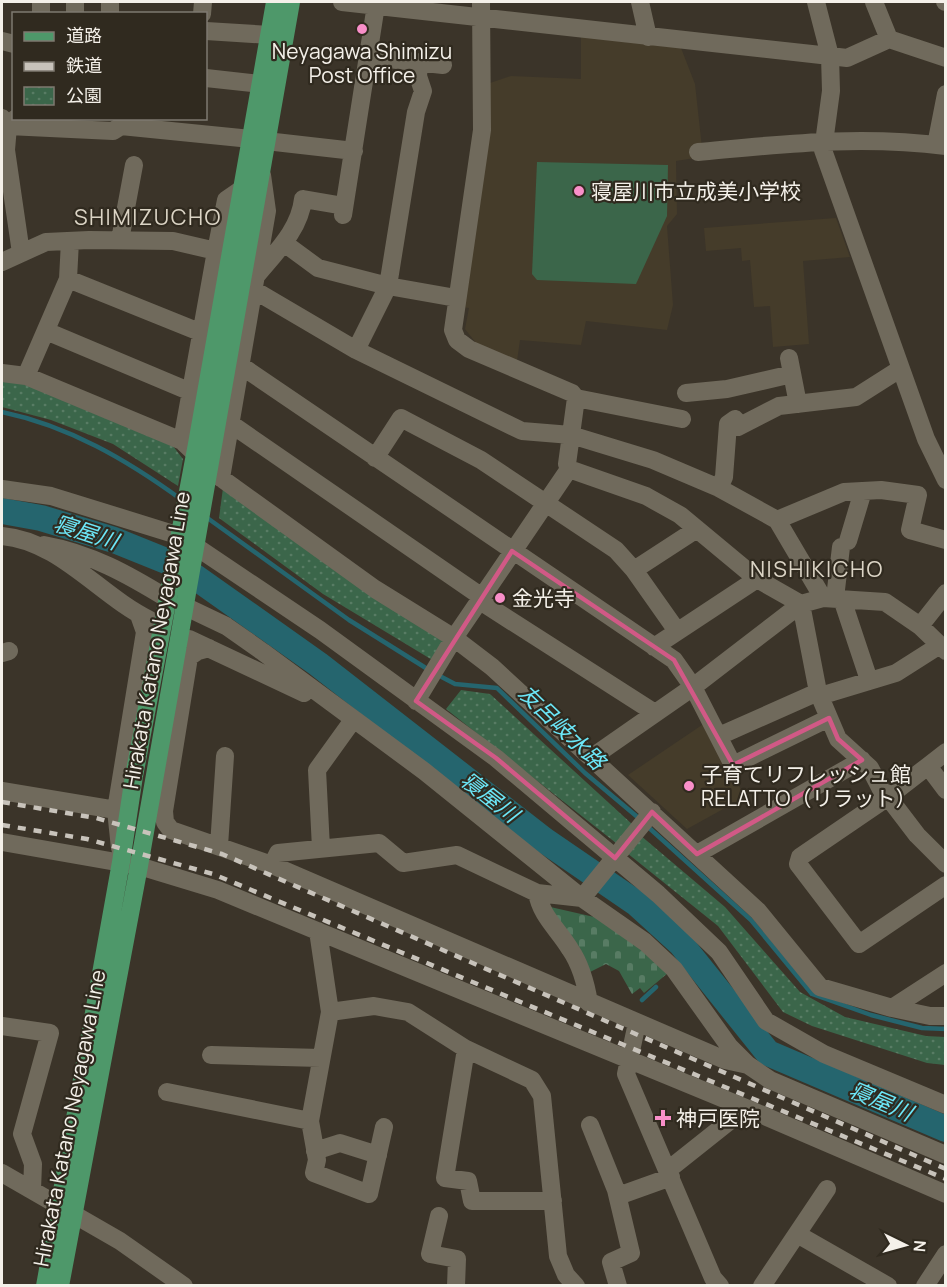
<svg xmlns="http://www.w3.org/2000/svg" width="947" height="1287" viewBox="0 0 947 1287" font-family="Manrope,'Noto Sans JP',sans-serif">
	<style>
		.built { fill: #453c2a }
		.cemetery { fill: url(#cemetery-stones) }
		.park { fill: url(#park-dots) }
		.pitch { fill: #3b664a }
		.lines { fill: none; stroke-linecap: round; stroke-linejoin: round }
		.stream { stroke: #25656e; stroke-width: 4.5 }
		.river { stroke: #25656e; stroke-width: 26 }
		.minor { stroke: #706a5c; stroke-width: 18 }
		.major { stroke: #4e986a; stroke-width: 18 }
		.rail { stroke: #c8c3bb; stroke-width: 4.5; stroke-dasharray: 8 8; stroke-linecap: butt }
		.marked { fill: none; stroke: #d15986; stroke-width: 4.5; stroke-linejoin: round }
		.poi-dot { fill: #f98fc9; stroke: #302a1f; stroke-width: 2 }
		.labels { text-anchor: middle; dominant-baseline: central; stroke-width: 4.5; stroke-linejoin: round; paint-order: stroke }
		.poi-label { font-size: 21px; fill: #f4f0e9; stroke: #302a1f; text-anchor: start }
		.street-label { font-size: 21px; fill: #f4f0e9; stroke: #302a1f }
		.neighbourhood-label { font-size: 22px; letter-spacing: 1.5px; fill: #dbd4c5; stroke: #302a1f }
		.water-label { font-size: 22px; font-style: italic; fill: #6ce7f8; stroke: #302a1f }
	</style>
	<defs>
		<pattern id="cemetery-stones" width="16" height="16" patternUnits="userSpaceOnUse" patternTransform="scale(1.5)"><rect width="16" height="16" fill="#3b664a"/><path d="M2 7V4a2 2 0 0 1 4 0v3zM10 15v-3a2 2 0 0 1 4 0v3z" fill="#587c64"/></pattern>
		<pattern id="park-dots" width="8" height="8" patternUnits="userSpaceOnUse" patternTransform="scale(1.5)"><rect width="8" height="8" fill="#3b664a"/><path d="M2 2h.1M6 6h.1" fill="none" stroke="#587c64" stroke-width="1.8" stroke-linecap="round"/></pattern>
	</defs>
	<rect width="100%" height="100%" fill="#3b3429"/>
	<path class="built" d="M581,37L681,48L695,84L702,148L695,158L676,161L677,214L667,226L673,305L667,330L586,321L581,345L520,340L517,361L476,343L465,329L469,308L462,307L490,83L511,76L581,79Z
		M836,218L850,257L803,261L809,344L773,347L770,306L754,307L750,260L742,261L741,248L706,251L704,228Z
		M705,723L745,797L687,829L628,775Z"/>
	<path class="cemetery" d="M546,906L603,919L622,932L668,973L644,993L640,988L632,994L619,971L606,964L586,974Z"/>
	<path class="park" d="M2,376L166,437L183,459L178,486L113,444L51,420L2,407Z
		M223,488L334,570L441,637L445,644L434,661L323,594L219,518Z
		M461,690L490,694L633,825L616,843L446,709Z
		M640,835L725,907L800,992L845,1017L926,1036L945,1037V1065L927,1063L812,1026L783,1012L718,926L627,853Z"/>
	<path class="pitch" d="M537,162L668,165L667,216L636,284L537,280L532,274Z"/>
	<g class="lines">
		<path class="stream" d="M2,412C69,426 127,460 182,500
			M206,517L349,620L429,670
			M436,674L455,684L497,688L585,773L641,820
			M647,826L751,920L812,994L871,1015L922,1028L946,1029
			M642,1000L656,987"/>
		<path class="river" d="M2,511L41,518L114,540L181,567L318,664L544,840L636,903L681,944L768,1053L946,1129"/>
		<path class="minor" d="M41,2V14
			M110,2V14
			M342,2L830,56L831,91L823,150L926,439L946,480
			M481,2L482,130L453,330L457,340L469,349L572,393L576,398L682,419
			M640,2L648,37
			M816,2L830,56L847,58L889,39
			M874,2L889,39L946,58
			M945,2H946
			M75,14V2
			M202,14L203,2
			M206,31L270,35
			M2,41L14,44
			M370,57L443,65
			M206,78L261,84
			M2,118L8,126L113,131L121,126L251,139
			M16,118L8,126L6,150L21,253
			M266,141L354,151
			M936,145L946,94
			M698,152C785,144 858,135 946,146
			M343,215L376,5
			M120,240L134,165
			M284,243L318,268L388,286L456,298
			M2,262L46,242L89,240L173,241L216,251L226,200L242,189
			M257,275C276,252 300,229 303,199L344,206
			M68,279L202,333
			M254,290L356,350L522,431L571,435L653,460L719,488L777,520L823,598
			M46,331L191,392
			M356,350L388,286L416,112L423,91L418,76L419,63
			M789,358L798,404
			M240,365L674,660L693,687L733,765L829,718
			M2,373L26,376L182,441L221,478L375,589L454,638L492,667L758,911L820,987L892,1008L930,1016H946
			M26,376L68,279L70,241
			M686,393L727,389L792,374
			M231,424L482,597
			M182,441L216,251
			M375,458L401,418L481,460L616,550L634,570L677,631
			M569,469L646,496L680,515L757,579L801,604L818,692L838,739L870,768L886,799
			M221,478L267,211L262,175
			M719,488L724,477L728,424L735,419L738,427L779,406L856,397L900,369
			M2,489L51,496L180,536L195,546L320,630L496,758L658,894L719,952L766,1021L824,1054L946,1105
			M777,520L844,492L881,490L918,495L910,530L946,540
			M2,536C60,541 100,596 150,620
			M848,541L863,491
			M44,545C90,553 129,575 168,599
			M634,570L697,529
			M835,598L841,547
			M842,599L869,680
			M480,601L655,713
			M184,606L226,626L263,652L424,771L582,898L645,942L674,969L729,1046L748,1065L770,1080L946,1155
			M920,626L946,593
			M189,639L304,693
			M654,647L757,579
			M209,648L198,651L189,657L164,811L165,822L171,830L272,865L725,1060L748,1065
			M2,653L9,651
			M820,696L896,673L940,645
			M416,701L454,638L569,469L567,464L576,398
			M719,736L818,692
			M946,752L928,766L946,790
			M591,758L693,687L801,604L823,598L885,602L920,626L946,651
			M928,766L888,797L800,857L798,864L859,944L946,885
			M2,791L116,810
			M888,797L917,835L946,864
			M2,842L139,866L218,890L746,1108L946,1194
			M219,846L225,756
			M120,848L116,810L145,632L139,615
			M321,848L317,770L353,720
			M697,854L862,760
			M272,865L278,853L379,843L403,863L457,855L537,893L582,898L652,812
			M537,893C541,916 558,929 570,949C581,965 586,984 589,1003
			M318,931L330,1012L310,1121L317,1160L314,1173L369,1194L384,1127
			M892,1008L946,973
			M330,1012L374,1006L408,1012L466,1049L532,1080L542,1096L558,1256L566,1275L576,1286
			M637,1023L626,1074L713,1278L720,1286
			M2,1026L50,1033L22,1134L33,1164L32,1190
			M466,1049L445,1178L468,1181L472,1201H553
			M211,1055L321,1058
			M167,1092L310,1121
			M590,1125L616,1190L631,1253L611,1262L618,1286
			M315,1151L340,1143L378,1155
			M668,1170L746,1108
			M2,1173L120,1241L184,1286
			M618,1196L671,1177
			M439,1216L430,1254L457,1259L456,1286
			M797,1234L888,1286
			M762,1286L827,1189
			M925,1286L946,1254"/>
		<path class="major" d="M45,1286L121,862L134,776L197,444L275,2
			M60,1286L139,866L291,2"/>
		<path class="rail" d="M2,802L96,818L222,854L946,1169
			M2,825L87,839L213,874L946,1179"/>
	</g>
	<path class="marked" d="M512,551L674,660L733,765L829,718L838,739L862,760L697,854L652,812L615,858L496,758L416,701Z"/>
	<g class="poi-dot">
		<circle cx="362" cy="29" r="6"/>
		<circle cx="579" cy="191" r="6"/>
		<circle cx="500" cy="598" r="6"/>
		<circle cx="689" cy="786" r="6"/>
		<path d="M660 1109h6v6h6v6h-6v6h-6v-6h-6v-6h6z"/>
	</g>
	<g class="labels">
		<g class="poi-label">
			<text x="362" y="51" text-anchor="middle">Neyagawa Shimizu<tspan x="362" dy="24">Post Office</tspan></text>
			<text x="591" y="191">寝屋川市立成美小学校</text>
			<text x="512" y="598">金光寺</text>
			<text x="701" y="774">子育てリフレッシュ館<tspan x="701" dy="24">RELATTO（リラット）</tspan></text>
			<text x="676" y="1118">神戸医院</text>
		</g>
		<g class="street-label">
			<text transform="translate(156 640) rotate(-80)">Hirakata Katano Neyagawa Line</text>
			<text transform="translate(69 1118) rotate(-79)">Hirakata Katano Neyagawa Line</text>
		</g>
		<g class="neighbourhood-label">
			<text x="148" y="217">SHIMIZUCHO</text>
			<text x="817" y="569">NISHIKICHO</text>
		</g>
		<g class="water-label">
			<text transform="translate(86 532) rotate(18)">寝屋川</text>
			<text transform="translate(562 727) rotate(44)">友呂岐水路</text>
			<text transform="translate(490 797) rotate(38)">寝屋川</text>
			<text transform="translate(881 1101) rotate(23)">寝屋川</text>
		</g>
	</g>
	<rect width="947" height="1287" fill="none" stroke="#f4f0e9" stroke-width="6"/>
	<rect x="12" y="12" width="195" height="108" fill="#302a1f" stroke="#7e7970" stroke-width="1.5"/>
	<rect x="24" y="32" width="30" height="9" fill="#4e986a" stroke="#7e7970" stroke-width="1.5"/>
	<text x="66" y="42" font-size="18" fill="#f4f0e9">道路</text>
	<rect x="24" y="62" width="30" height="9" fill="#c8c3bb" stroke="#7e7970" stroke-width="1.5"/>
	<text x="66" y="72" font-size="18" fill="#f4f0e9">鉄道</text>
	<rect x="24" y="87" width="30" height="18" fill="url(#park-dots)" stroke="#7e7970" stroke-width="1.5"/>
	<text x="66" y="102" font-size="18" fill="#f4f0e9">公園</text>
	<g transform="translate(905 1245) rotate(95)" stroke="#302a1f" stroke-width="4.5" paint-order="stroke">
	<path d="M0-4.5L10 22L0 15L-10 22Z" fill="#f4f0e9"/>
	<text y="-9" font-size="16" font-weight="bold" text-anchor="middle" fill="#f4f0e9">N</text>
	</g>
</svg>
